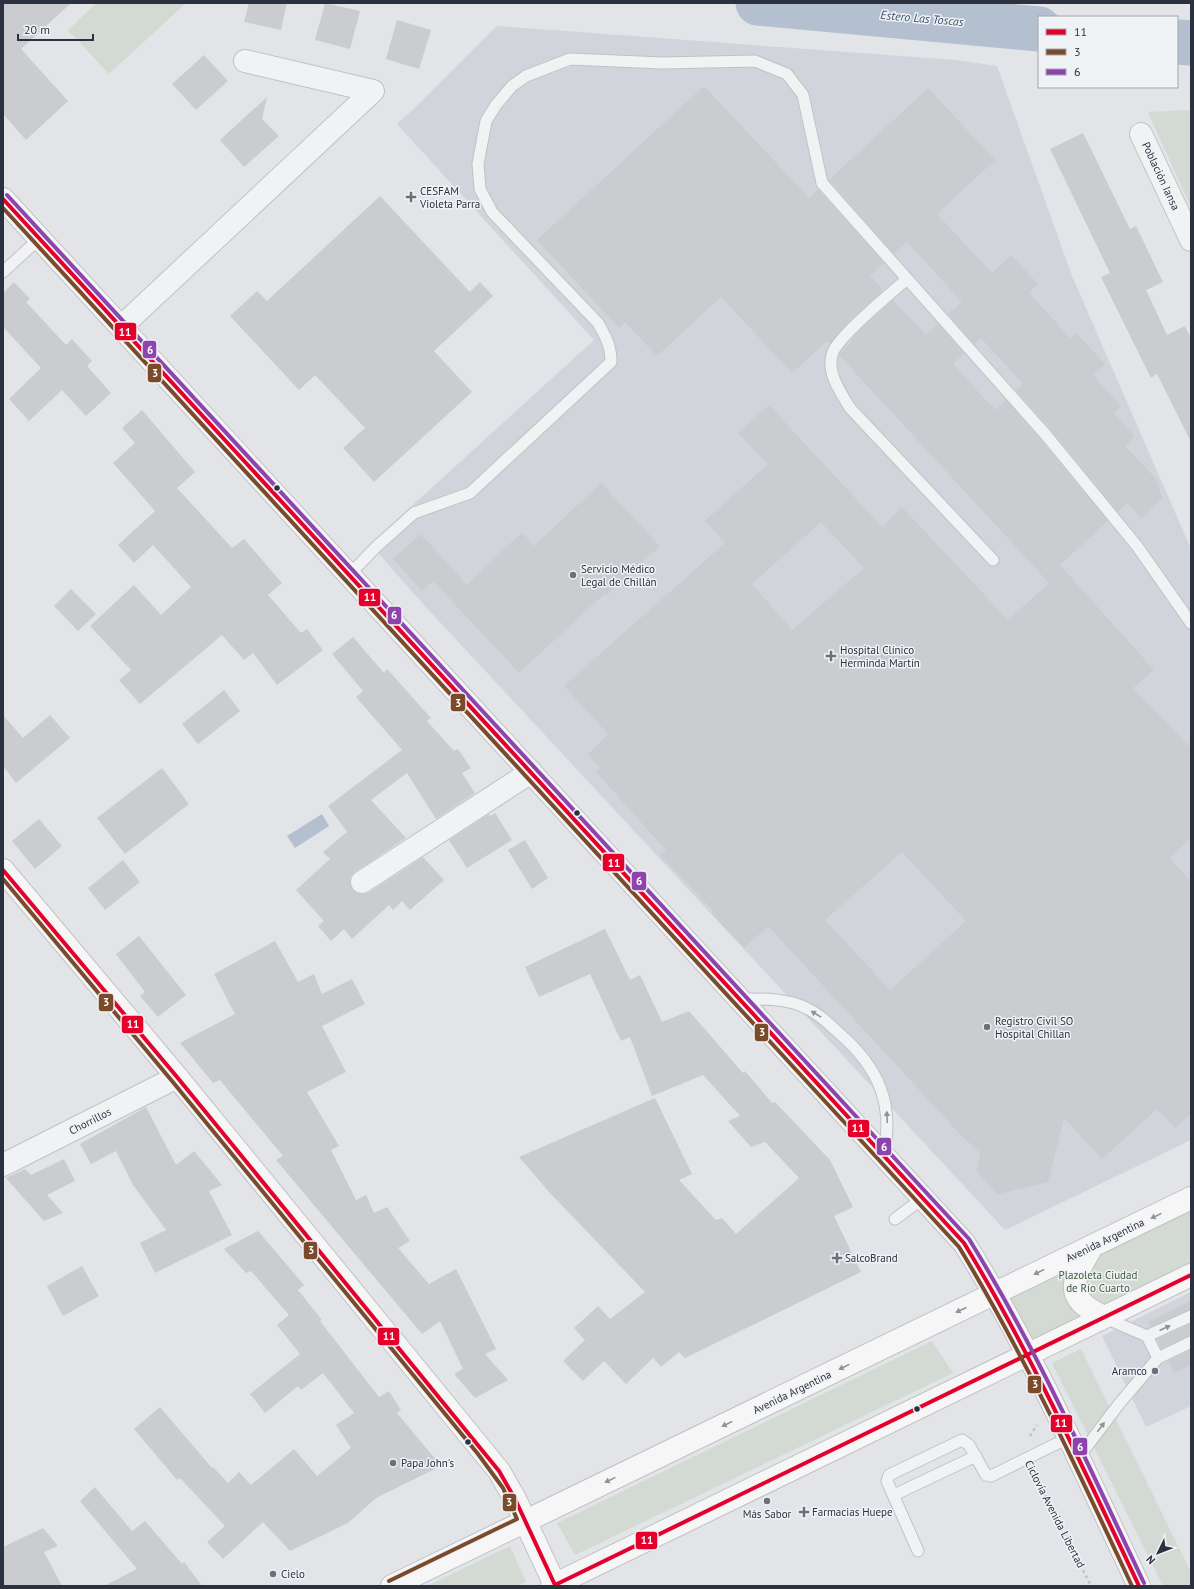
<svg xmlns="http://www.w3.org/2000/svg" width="1194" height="1589" viewBox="0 0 1194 1589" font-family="'PT Sans',sans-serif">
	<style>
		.built { fill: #d1d4da }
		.green { fill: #d3dad3 }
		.water { fill: #b4c0cf }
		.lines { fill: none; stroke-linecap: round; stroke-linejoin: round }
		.river { stroke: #b4c0cf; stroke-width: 45 }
		.building { fill: #cbcccf; fill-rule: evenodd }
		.service-casing { stroke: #c1c2c5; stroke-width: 13 }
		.minor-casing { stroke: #c1c2c5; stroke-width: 24 }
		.secondary-casing { stroke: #c1c2c5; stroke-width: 24 }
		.primary-casing { stroke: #bfc1c4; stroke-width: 24 }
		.path { stroke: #c3c5c8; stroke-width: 2.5; stroke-dasharray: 3 3; stroke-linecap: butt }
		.service { stroke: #f1f2f4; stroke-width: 11 }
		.minor { stroke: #f1f2f4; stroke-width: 22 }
		.secondary { stroke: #f6f6f6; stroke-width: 22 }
		.primary { stroke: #f6f6f6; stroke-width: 22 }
		.bus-1-casing { stroke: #f0f3f6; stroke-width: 7 }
		.bus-2-casing { stroke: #f0f3f6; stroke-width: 7 }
		.bus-3-casing { stroke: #f0f3f6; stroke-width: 7 }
		.bus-1 { stroke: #e4002b; stroke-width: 4 }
		.bus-2 { stroke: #7a4b2a; stroke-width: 4 }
		.bus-3 { stroke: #8e44ad; stroke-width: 4 }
		.oneway { fill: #8e9299 }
		.oneway2 { fill: #90949a }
		.poi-dot { fill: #6b7079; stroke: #f0f3f6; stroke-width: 1.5 }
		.bus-dot { fill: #2b313e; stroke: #f0f3f6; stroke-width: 1.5 }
		.labels { text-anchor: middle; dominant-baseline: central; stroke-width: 3; stroke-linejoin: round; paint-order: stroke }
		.street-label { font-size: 11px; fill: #2b313e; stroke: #f0f3f6 }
		.poi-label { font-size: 11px; fill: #2b313e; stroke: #f0f3f6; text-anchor: start }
		.park-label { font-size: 11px; fill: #3f593a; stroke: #f0f3f6 }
		.water-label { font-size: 12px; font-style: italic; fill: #394f6e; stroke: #f0f3f6 }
		.line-badge { stroke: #f0f3f6; stroke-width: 1.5 }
		.badge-label { font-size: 11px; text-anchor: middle; font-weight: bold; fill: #fff }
	</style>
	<rect width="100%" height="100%" fill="#e2e4e7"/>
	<path class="built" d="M497,26L955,60L997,66L1072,276L1191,549V1140L1005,1230L424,605L370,544L594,340L397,124L422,101Z
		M1191,1292V1406L1146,1427L1102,1336Z"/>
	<path class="green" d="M96,3H186L109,74L68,30Z
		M1191,110V208L1148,112Z
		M1191,1210V1262L1026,1342L1006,1300Z
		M932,1341L953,1373L575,1555L557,1523Z
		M1081,1349L1191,1572V1586H1163L1052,1363Z
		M510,1546L526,1582L517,1586H427Z"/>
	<path class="water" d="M322,814L329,826L295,848L287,836Z"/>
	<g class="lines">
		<path class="river" d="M758,3L1039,29
			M1177,42L1191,43"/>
	</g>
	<path class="building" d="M3,3H71L21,49L68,101L26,140L3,114Z
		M249,3H287L281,30L244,22Z
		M325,3L360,11L350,49L315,40Z
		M397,20L431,30L419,69L386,59Z
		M204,55L228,81L196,110L172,84Z
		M704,86L809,198L818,189L884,263L870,276L883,290L850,320L830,344L827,341L792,373L721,297L657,356L625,322L619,328L537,240Z
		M928,88L995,160L937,214L992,273L1011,255L1038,284L1029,293L1071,339L1076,333L1105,364L1093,375L1121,406L1114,413L1135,437L1125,446L1156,479L1162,498L1141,518L1127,503L1118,512L1051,430L1016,390L1023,384L981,338L974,344L948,314L962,302L907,242L894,254L829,180Z
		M267,97L262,119L279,136L244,167L220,140Z
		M1083,133L1130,229L1136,226L1163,282L1146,290L1167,335L1185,326L1191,339V442L1157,374L1151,378L1101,277L1110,273L1050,149Z
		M380,196L470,292L480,282L493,296L434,351L472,392L374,482L343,448L365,428L315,375L299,390L230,316L257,291L267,301Z
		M14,282L30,299L26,302L66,345L72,339L92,361L87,366L111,393L86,416L62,390L29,421L9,399L41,368L3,327V293Z
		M893,300L926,335L938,324L964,353L953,364L995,410L1006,400L1041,440L1108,521L1060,565L1154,670L1133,688L1191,748V838L1170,858L1191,882V1113L1175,1128L1157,1109L1102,1159L1064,1118L1048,1182L998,1194L977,1172L980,1153L958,1132L768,926L744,948L711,913L713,911L660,855L666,850L596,772L600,768L588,754L608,734L564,686L725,543L705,521L768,464L738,433L769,405L882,527L902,507L1008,620L1049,583L839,355L860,330ZM821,522L864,568L792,630L752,584ZM902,852L966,921L890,990L825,920Z
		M142,410L195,472L177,488L232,548L244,539L282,583L268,595L301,633L307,629L323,650L277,685L253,653L244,660L222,635L140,704L119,680L131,670L90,626L134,585L161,615L191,587L153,545L134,563L118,545L155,511L113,463L135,443L122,428Z
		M601,483L660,546L606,596L604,594L519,673L433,581L422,591L393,559L421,534L467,585L522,532L534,546Z
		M71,589L96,614L78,631L54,606Z
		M353,637L384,673L387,669L431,718L427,721L454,751L458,749L471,768L462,773L475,793L436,819L407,773L371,800L406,838L355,872L351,876L350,882L352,889L356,893L362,894L368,893L423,857L444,880L410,910L402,901L393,910L389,905L352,939L344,929L331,941L318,926L324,921L296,890L330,859L323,852L347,832L328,806L402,750L356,697L363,691L332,654Z
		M224,690L240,711L198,744L182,724Z
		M3,715L23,738L50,715L70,738L16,783L3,766Z
		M162,768L189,804L125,854L97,818Z
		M495,813L512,840L467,868L449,840L489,814L490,816Z
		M39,819L62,846L35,869L12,841Z
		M525,840L548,878L532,889L508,850Z
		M123,860L140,882L105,910L88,888Z
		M605,929L630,980L640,975L662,1022L689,1011L743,1073L745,1071L772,1103L775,1102L830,1160L853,1207L834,1216L861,1272L685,1358L679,1352L661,1367L653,1358L626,1384L604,1361L583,1381L563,1361L585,1340L574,1328L598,1306L610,1319L645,1292L550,1193L519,1157L655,1098L692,1174L679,1180L716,1220L722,1218L736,1234L799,1178L765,1142L751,1147L728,1121L740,1116L703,1075L652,1096L630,1037L621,1041L590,974L539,997L525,967Z
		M139,936L186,995L158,1017L140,996L145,992L116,954Z
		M275,941L298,982L314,974L322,994L352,979L365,1004L322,1026L346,1072L307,1092L339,1146L331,1150L356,1200L366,1195L374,1213L387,1207L410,1241L398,1248L429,1284L456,1269L496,1349L485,1354L508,1380L475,1398L454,1374L463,1369L440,1321L422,1334L276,1160L283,1156L220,1080L213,1083L180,1043L235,1014L214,974Z
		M146,1107L176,1165L194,1151L222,1185L209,1191L232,1235L155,1273L140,1243L166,1230L133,1185L116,1151L91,1164L80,1144Z
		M64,1159L75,1181L47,1195L63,1213L44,1221L6,1178L25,1169L31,1175Z
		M258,1231L304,1285L298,1290L322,1320L320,1321L379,1397L389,1391L401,1410L397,1413L441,1466L376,1498L348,1523L290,1551L263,1522L223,1559L207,1542L225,1526L180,1478L177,1480L134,1429L160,1407L212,1468L213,1467L228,1483L239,1472L251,1485L294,1449L317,1476L351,1448L336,1425L354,1413L323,1373L301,1390L298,1386L265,1413L250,1394L300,1354L277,1325L289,1315L251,1271L246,1273L224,1249Z
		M82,1266L99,1296L63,1316L47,1286Z
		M1191,1301V1309L1151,1327L1148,1322Z
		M1191,1324V1335L1161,1349L1157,1339Z
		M1191,1350V1365L1174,1373L1168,1361Z
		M95,1487L132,1531L145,1521L182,1564L184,1562L202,1586H104L137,1569L80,1501Z
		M43,1528L58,1546L44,1552L62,1586H3V1547Z"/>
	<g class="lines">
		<defs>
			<path id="service" d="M3,272L40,238
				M907,279C891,293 840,335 833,352C825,371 841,393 850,408L993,560
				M349,575L376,547L414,513L470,493L611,362C611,346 606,337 598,323L492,212L480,189L478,164L486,121L496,105L512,86L526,76L570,59L662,63L755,61L787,74L803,95L822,183L1046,435L1137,546L1191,623
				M741,999C761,999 785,998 804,1007C818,1013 829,1024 840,1034C879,1068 894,1104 884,1155
				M895,1219L923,1198
				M1105,1318L1147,1336L1191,1316
				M1147,1336L1158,1358
				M1078,1458L1119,1404L1158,1358L1191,1342
				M894,1495L976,1456
				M918,1551L887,1481L889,1475L962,1440L969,1445L986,1475L991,1476L1068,1438"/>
			<path id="minor" d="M1141,134L1191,240
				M121,327L373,91L245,61
				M362,882L531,772
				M3,1165L177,1077"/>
			<path id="secondary" d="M3,199L964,1243C1033,1352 1084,1471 1139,1586
				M3,870L177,1077L499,1471L515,1499L555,1585"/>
			<path id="primary" d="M1092,1246C1074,1280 1060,1296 1104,1317
				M392,1586L1191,1198
				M552,1586L1191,1275"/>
		</defs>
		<use href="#service" class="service-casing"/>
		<use href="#minor" class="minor-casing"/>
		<use href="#secondary" class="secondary-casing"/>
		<use href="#primary" class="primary-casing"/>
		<path class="path" d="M1030,1436L1037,1425
			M1034,1474L1091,1586"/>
		<use href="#service" class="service"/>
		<use href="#minor" class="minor"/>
		<use href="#secondary" class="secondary"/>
		<use href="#primary" class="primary"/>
		<defs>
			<path id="bus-1" d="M3,199L964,1243C1031,1353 1084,1470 1139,1586
				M3,870L177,1077L499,1471L515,1499L555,1585L1191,1275"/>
			<path id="bus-2" d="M3,208L959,1247C1025,1356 1078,1471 1132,1586
				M3,879L172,1081L478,1454L503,1488L517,1519L389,1581"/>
			<path id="bus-3" d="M7,195L969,1239C1037,1349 1089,1467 1144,1583"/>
		</defs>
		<use href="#bus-1" class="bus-1-casing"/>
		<use href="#bus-2" class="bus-2-casing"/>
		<use href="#bus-3" class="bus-3-casing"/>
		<use href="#bus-1" class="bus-1"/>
		<use href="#bus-2" class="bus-2"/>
		<use href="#bus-3" class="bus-3"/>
	</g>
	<defs><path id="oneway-solid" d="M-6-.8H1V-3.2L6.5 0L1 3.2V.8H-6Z"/></defs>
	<g class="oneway">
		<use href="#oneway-solid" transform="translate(816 1014) rotate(-149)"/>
		<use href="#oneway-solid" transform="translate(887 1117) rotate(-92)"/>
		<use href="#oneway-solid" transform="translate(1165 1328) rotate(-25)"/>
		<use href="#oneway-solid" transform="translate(1101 1427) rotate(-53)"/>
	</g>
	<g class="oneway2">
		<use href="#oneway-solid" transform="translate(1156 1216) rotate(154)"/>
		<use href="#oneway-solid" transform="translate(1039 1272) rotate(154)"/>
		<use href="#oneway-solid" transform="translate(961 1310) rotate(155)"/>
		<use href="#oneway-solid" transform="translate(844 1367) rotate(154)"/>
		<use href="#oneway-solid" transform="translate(727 1424) rotate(154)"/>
		<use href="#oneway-solid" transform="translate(610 1480) rotate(154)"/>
	</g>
	<g class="poi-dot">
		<path d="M409 191h4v4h4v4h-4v4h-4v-4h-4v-4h4z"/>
		<circle cx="573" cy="575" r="4"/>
		<path d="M829 650h4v4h4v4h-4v4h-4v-4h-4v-4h4z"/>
		<circle cx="987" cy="1027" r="4"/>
		<path d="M835 1252h4v4h4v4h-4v4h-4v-4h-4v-4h4z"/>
		<circle cx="1155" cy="1371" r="4"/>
		<circle cx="393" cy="1463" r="4"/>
		<circle cx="767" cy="1501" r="4"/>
		<path d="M802 1506h4v4h4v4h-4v4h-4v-4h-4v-4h4z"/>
		<circle cx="273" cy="1574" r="4"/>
	</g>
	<g class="bus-dot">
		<circle cx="277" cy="488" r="3.5"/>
		<circle cx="577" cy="813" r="3.5"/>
		<circle cx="917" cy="1409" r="3.5"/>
		<circle cx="468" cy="1442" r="3.5"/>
	</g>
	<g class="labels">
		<g class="street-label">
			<text transform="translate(1161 176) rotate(65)">Población Iansa</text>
			<text transform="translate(90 1121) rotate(-27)">Chorrillos</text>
			<text transform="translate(1105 1240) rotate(-26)">Avenida Argentina</text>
			<text transform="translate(792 1392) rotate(-26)">Avenida Argentina</text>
			<text transform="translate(1055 1514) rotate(63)">Ciclovía Avenida Libertad</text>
		</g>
		<g class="poi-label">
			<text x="420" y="191">CESFAM<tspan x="420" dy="13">Violeta Parra</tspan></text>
			<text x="581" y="569">Servicio Médico<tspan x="581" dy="13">Legal de Chillán</tspan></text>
			<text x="840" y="650">Hospital Clínico<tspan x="840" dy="13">Herminda Martín</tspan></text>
			<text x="995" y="1021">Registro Civil SO<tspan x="995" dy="13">Hospital Chillan</tspan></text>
			<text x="845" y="1258">SalcoBrand</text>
			<text x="1147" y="1371" text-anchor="end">Aramco</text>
			<text x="401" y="1463">Papa John's</text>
			<text x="812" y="1512">Farmacias Huepe</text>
			<text x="767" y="1514" text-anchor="middle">Más Sabor</text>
			<text x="281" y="1574">Cielo</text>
		</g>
		<g class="park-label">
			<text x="1098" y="1275">Plazoleta Ciudad<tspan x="1098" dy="13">de Río Cuarto</tspan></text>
		</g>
		<g class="water-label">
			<text transform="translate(922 18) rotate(5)">Estero Las Toscas</text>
		</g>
	</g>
	<g class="line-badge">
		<rect x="114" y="322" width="23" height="19" rx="4" fill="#e4002b"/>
		<rect x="142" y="340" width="15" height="19" rx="4" fill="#8e44ad"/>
		<rect x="147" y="363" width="15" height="20" rx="4" fill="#7a4b2a"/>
		<rect x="358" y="588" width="23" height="19" rx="4" fill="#e4002b"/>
		<rect x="387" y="606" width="15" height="19" rx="4" fill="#8e44ad"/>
		<rect x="450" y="693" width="16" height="19" rx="4" fill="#7a4b2a"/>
		<rect x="602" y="853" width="23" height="19" rx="4" fill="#e4002b"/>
		<rect x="631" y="871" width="16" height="20" rx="4" fill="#8e44ad"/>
		<rect x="98" y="993" width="16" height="19" rx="4" fill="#7a4b2a"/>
		<rect x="121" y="1015" width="23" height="19" rx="4" fill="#e4002b"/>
		<rect x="754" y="1023" width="15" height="19" rx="4" fill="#7a4b2a"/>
		<rect x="847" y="1119" width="23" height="19" rx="4" fill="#e4002b"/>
		<rect x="876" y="1137" width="16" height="19" rx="4" fill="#8e44ad"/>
		<rect x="303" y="1241" width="15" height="19" rx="4" fill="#7a4b2a"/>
		<rect x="377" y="1327" width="23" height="19" rx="4" fill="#e4002b"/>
		<rect x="1027" y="1375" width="15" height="19" rx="4" fill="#7a4b2a"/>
		<rect x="1050" y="1414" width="23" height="19" rx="4" fill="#e4002b"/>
		<rect x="1072" y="1437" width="16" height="19" rx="4" fill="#8e44ad"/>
		<rect x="502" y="1493" width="15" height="19" rx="4" fill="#7a4b2a"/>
		<rect x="635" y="1531" width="23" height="19" rx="4" fill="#e4002b"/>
	</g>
	<g class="badge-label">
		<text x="125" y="336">11</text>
		<text x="150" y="354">6</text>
		<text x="155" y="377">3</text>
		<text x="370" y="601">11</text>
		<text x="394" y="619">6</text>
		<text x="458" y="707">3</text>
		<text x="614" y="867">11</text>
		<text x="639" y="885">6</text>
		<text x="106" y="1006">3</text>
		<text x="133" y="1028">11</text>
		<text x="762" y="1036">3</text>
		<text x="858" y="1132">11</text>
		<text x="884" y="1151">6</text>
		<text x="311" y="1254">3</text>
		<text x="389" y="1340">11</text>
		<text x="1035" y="1388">3</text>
		<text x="1061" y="1427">11</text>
		<text x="1080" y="1451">6</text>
		<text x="509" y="1506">3</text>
		<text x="647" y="1544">11</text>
	</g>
	<rect width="1194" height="1589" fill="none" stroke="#2b313e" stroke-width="8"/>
	<rect x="1038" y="16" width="140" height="72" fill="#f0f3f6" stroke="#a1a5ac"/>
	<rect x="1046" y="29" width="20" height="6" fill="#e4002b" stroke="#a1a5ac"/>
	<text x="1074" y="36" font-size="12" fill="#2b313e">11</text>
	<rect x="1046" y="49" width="20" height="6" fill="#7a4b2a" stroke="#a1a5ac"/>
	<text x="1074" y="56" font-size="12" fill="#2b313e">3</text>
	<rect x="1046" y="69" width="20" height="6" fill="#8e44ad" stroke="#a1a5ac"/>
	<text x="1074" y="76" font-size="12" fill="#2b313e">6</text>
	<g transform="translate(1158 1553) rotate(227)" stroke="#f0f3f6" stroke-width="3" paint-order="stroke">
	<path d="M0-3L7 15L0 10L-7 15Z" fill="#2b313e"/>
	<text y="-6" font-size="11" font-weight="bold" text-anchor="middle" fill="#2b313e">N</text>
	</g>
	<path d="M18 34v6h75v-6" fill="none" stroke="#2b313e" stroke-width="2"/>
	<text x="24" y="34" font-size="12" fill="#2b313e" stroke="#f0f3f6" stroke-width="3" paint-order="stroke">20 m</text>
</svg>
